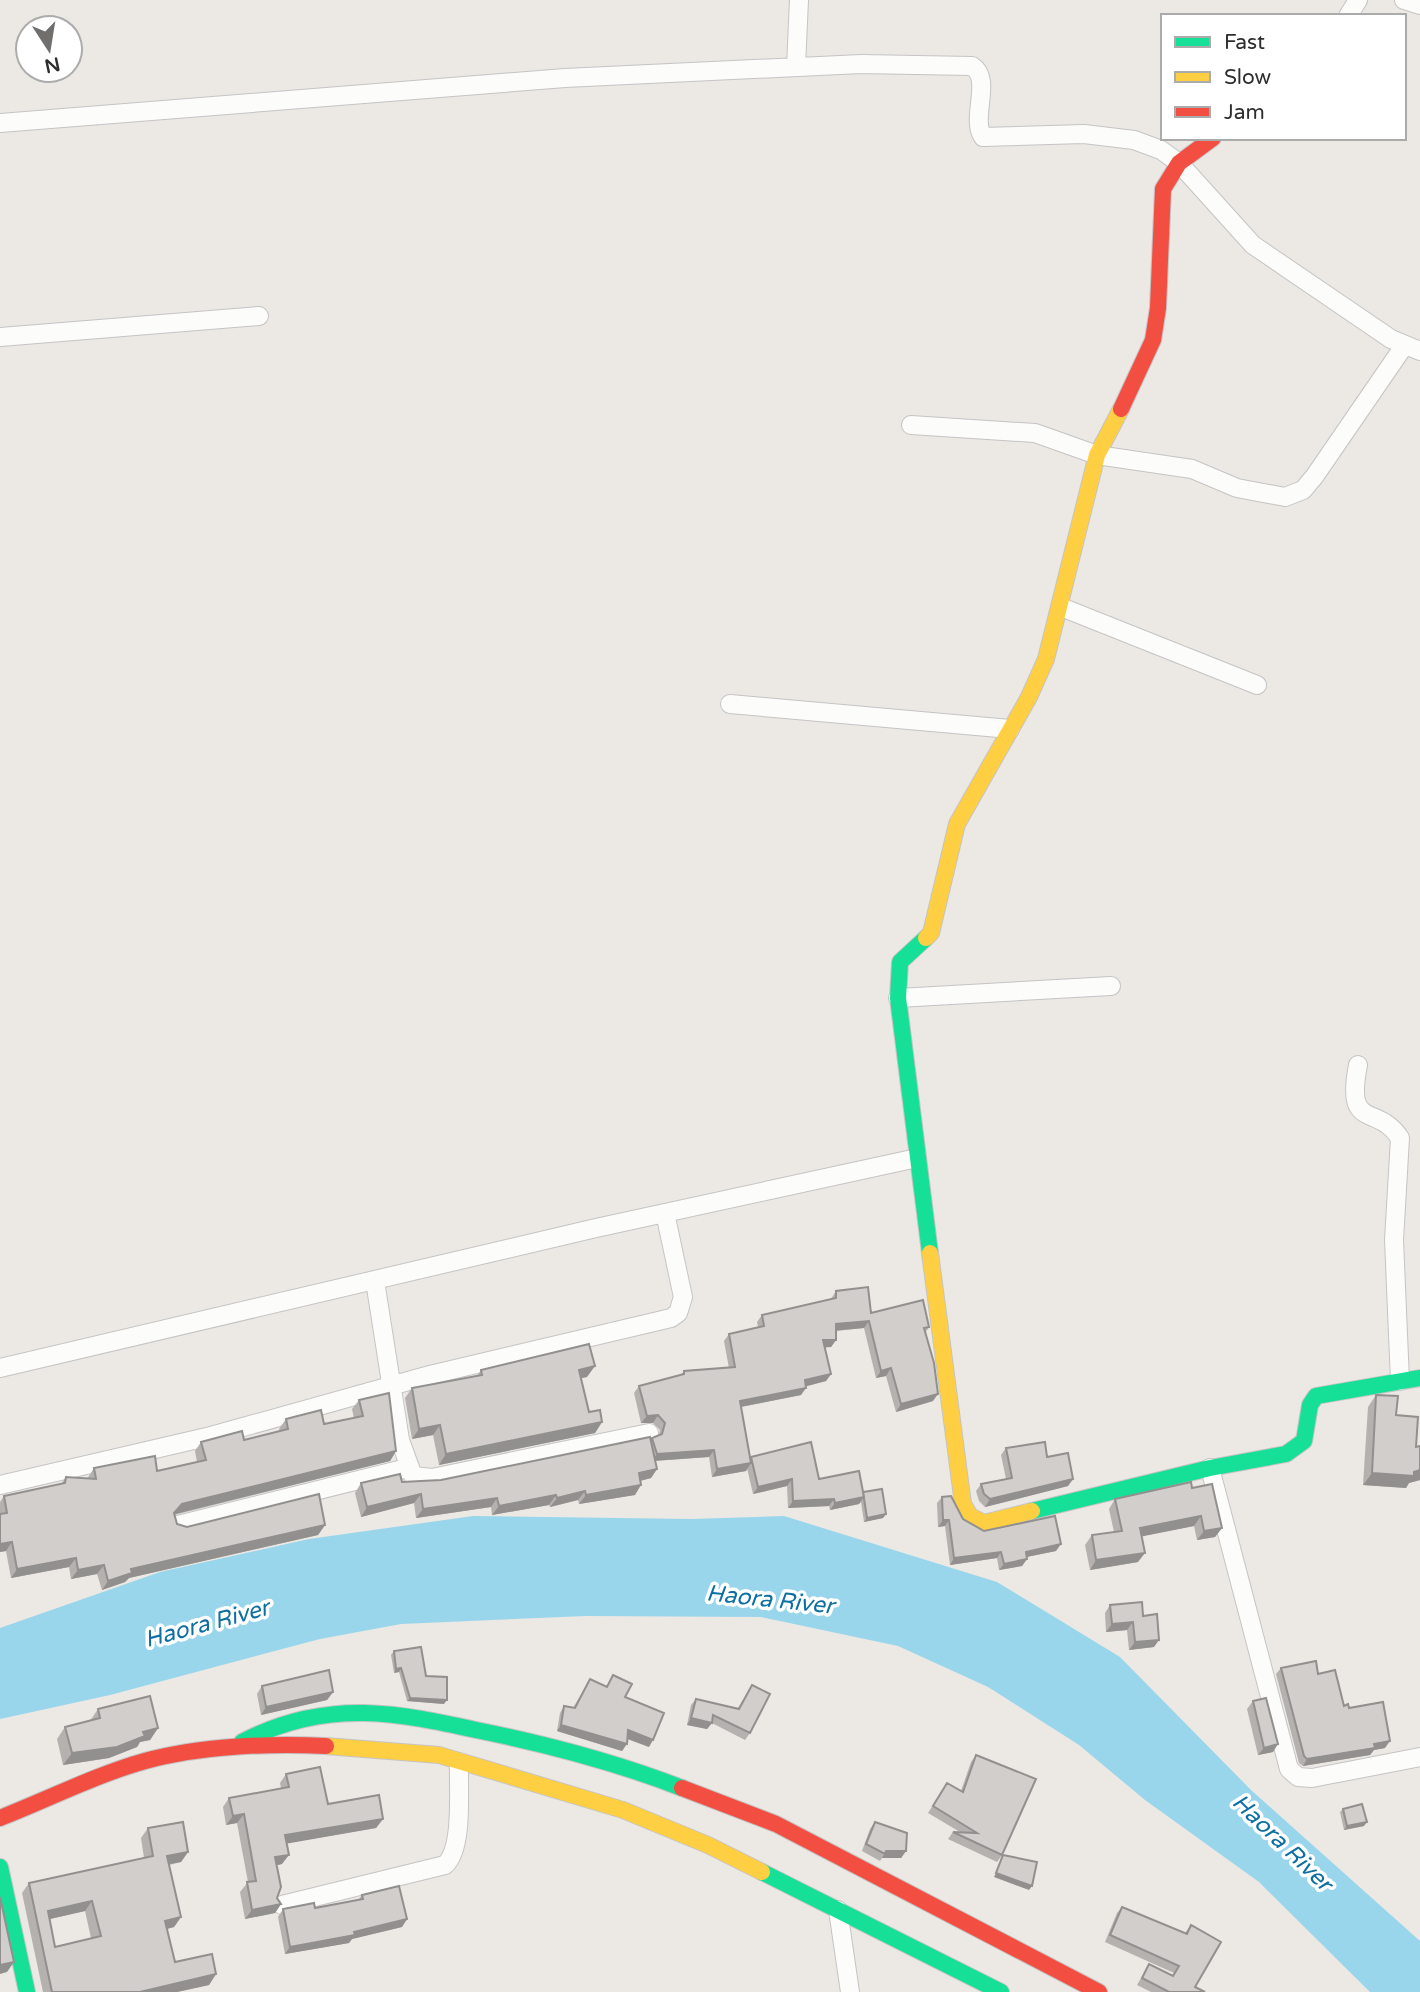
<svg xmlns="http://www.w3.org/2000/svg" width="1420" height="1992" viewBox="0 0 1420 1992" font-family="'Varela Round',sans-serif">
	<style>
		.water { fill: #99d6ec }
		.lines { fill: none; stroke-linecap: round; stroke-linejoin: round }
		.street-casing { stroke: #c5c4c5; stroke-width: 20 }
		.fast-casing { stroke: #c5c4c5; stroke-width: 18 }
		.slow-casing { stroke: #c5c4c5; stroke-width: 18 }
		.jam-casing { stroke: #c5c4c5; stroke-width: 18 }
		.street { stroke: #fcfcfb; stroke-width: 18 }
		.fast { stroke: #16e098; stroke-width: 16 }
		.slow { stroke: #ffcf43; stroke-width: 16 }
		.jam { stroke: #f24e42; stroke-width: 16 }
		.wall { fill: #b4b1af; fill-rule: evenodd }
		.shaded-wall { fill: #92908e }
		.building { fill: #d1cecb; stroke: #92908e; stroke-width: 2; fill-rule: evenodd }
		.labels { text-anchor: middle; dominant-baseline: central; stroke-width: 7; stroke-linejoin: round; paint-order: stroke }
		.water-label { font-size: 23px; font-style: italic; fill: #0d6fa3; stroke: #fff }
	</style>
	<rect width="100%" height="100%" fill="#ece8e4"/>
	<path class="water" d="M473,1516L691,1519L784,1516L997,1582L1120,1657L1251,1790L1420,1941V1992H1370L1259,1882L1145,1800L1079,1745L988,1687L898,1646L761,1617L586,1616L401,1624L320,1639L110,1695L0,1719V1628L160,1572L309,1539Z"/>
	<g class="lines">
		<defs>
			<path id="street" d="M1404,0L1420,5
				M1348,16L1358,0
				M796,67L799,0
				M0,123L565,78L861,64L972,66C993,79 970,118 983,137L1084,134L1134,140L1161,150L1179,163L1253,245L1391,339L1420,351
				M0,337L259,316
				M911,425L1035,433L1097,455L1192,469L1237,488L1285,497L1303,490L1314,477L1404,346
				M1061,607L1257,685
				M730,704L1010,729
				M898,998L1111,986
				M1358,1065C1345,1132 1377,1103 1400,1138L1394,1240L1400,1381
				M375,1281L400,1440L413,1476L432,1478L649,1433
				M0,1368L596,1228L917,1158
				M1210,1468L1289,1769L1298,1777L1312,1778L1420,1757
				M0,1485L211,1436L430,1375L671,1318L678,1313L683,1297L665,1213
				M178,1525L407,1468
				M282,1905L445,1865C464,1848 458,1788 459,1762
				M838,1910L850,1992"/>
			<path id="fast" d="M926,938L900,962L898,998L930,1253
				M1032,1511L1210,1468L1286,1454L1304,1441L1310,1405L1316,1396L1420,1378
				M242,1742C280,1722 322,1712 365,1713C403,1714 440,1722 476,1730C546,1744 615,1762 682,1788
				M0,1867L27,1992
				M762,1872L1001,1992"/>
			<path id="slow" d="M926,938L931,933L957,824L1029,697L1046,659L1097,455L1121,409
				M930,1253L963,1504L970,1516L984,1523L1032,1511
				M326,1746L439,1755L623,1810L708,1845L762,1872"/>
			<path id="jam" d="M1121,409L1153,340L1158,308L1163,189L1179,163L1213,138
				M682,1788L776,1824L1099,1992
				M0,1818C46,1800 98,1774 145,1761C199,1746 271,1743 326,1746"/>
		</defs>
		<use href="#street" class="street-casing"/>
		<use href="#fast" class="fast-casing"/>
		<use href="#slow" class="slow-casing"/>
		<use href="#jam" class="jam-casing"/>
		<use href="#street" class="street"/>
		<use href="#fast" class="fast"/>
		<use href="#slow" class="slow"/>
		<use href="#jam" class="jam"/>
	</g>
	<path class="wall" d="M836,1291L871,1313L929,1327L925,1333L933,1401L896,1412L886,1376L876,1378L864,1328L836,1331V1340L831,1347H825L831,1374L826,1381L806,1386L801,1395L741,1407L750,1458L751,1457L863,1492L886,1514L883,1518L864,1522L861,1502L859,1504L830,1510L829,1506L788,1508L787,1486L753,1494L747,1468L746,1471L712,1477L709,1457L655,1461L657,1469L651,1478L640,1481L635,1495L579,1504L578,1500L550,1507L549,1505L492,1515L491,1507L416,1518L414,1503L361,1517L355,1493L361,1483L441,1480L651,1440L652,1438L659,1435L660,1430L653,1423H641L634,1393L639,1386L681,1375L684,1371L729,1368L724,1341L729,1334L758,1327L757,1322L762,1315L831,1299Z
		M481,1370L587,1377L581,1378L589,1412L602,1422L595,1433L439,1465L433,1435L412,1439L405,1398L412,1388L477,1376Z
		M1376,1395L1396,1415L1416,1447L1420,1446V1480L1409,1483L1406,1488L1363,1485L1368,1407Z
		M359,1400L396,1451L390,1461L174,1515L177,1524L187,1527L325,1525L318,1535L129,1578L125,1582L102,1590L97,1574L71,1579L69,1567L11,1578L6,1551L0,1552V1502L4,1496L61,1484L66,1477L87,1479L94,1468L157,1471L197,1462L195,1451L201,1442L244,1440L280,1431L279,1429L286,1419L324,1424L354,1418L352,1409Z
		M1006,1448L1047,1457L1073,1479L1068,1486L985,1507L979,1501L976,1491L981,1484L1006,1479L1001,1455Z
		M1192,1488L1222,1528L1215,1537L1197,1540L1194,1526L1142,1536L1138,1562L1090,1570L1085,1545L1092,1535L1114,1532L1109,1509L1115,1499Z
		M942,1497L963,1519L984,1531L1056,1551L1027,1557V1559L1022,1566L999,1570L997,1558L950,1565L945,1526L938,1527L937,1503Z
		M1110,1605L1143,1616L1154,1647L1129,1650L1127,1630L1106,1632L1105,1613Z
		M394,1651L426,1676L444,1704L407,1701L399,1672L394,1673L391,1655Z
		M1281,1668L1318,1674L1344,1706L1349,1708L1385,1748L1374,1750L1370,1755L1303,1766L1299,1763L1276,1674Z
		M613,1675L625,1697L649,1747L627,1739L622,1751L557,1731L560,1713L564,1706L573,1708L590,1679L606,1687Z
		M752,1685L750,1733L745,1740L712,1723L707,1729L687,1725L691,1705L696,1699L738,1708Z
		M262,1686L333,1692L327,1700L261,1715L257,1694Z
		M1253,1701L1273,1752L1258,1755L1247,1709Z
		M98,1709L158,1728L150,1740L140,1742L137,1747L109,1758L63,1765L57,1739L65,1727L90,1721Z
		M976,1755L1002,1855L997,1862L948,1839L953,1832H960L928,1813L947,1783L961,1791L971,1762Z
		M286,1774L328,1804L383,1819L376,1828L287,1843L282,1864L277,1865V1898L281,1904L275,1913L245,1919L240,1892L248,1882L237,1823L226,1825L223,1807L229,1798L281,1788L280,1783Z
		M1343,1809L1364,1826L1344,1830L1340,1812Z
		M875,1822L906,1851L901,1858H882L880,1861L862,1851L870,1829Z
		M148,1828L188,1852L181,1862L169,1865L181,1917L174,1927L167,1929L175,1962L216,1974L209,1985L177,1992H43L22,1893L29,1883L144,1858L141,1838ZM85,1911L91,1938L55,1947L50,1919Z
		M362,1895L407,1919L402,1927L352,1939L349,1943L285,1954L278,1917L283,1909L315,1908L359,1899Z
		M1122,1907L1185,1933L1191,1925L1195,1987L1205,1992H1151L1137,1985L1149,1964L1172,1976L1174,1973L1105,1942L1117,1913Z"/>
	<path class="shaded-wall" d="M869,1321L864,1328L831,1331L836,1324Z
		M823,1340H836L831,1347L818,1348Z
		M595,1366L587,1377L571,1380L579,1370Z
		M891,1368L886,1376L876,1378L881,1371Z
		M831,1374L826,1381L800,1388L805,1380Z
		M806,1388L801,1395L735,1408L740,1401Z
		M938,1394L933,1401L896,1412L901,1404Z
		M658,1415L653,1423H641L647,1416Z
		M602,1422L595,1433L439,1465L446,1454Z
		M440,1425L433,1435L412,1439L419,1429Z
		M714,1450L709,1457L651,1461L657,1454Z
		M396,1451L390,1461L175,1514L167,1523L174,1513L182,1504Z
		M751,1463L746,1471L712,1477L717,1469Z
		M657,1469L651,1478L632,1483L639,1473Z
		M1420,1470V1480L1409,1483L1406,1488L1363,1485L1372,1473L1414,1472Z
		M792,1479L787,1486L753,1494L758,1487Z
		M1073,1479L1068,1486L985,1507L990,1499Z
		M641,1485L635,1495L579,1504L586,1495Z
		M585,1491L578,1500L550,1507L557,1498Z
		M421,1494L414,1503L361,1517L367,1507Z
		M556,1495L549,1505L492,1515L499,1506Z
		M864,1497L859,1504L830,1510L835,1503Z
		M497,1498L491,1507L416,1518L423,1509Z
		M834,1499L829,1506L788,1508L793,1501Z
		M886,1514L883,1518L864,1522L867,1518Z
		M1201,1516L1194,1526L1134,1538L1140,1528Z
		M943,1520H949L945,1526L938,1527Z
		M325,1525L318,1535L129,1578L125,1582L102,1590L108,1581L131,1569Z
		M1222,1528L1215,1537L1197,1540L1204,1531Z
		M12,1542L6,1551L0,1552V1544Z
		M1061,1544L1056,1551L1021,1558L1026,1552Z
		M1001,1552L997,1558L950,1565L954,1558Z
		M1145,1553L1138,1562L1090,1570L1096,1560Z
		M76,1558L69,1567L11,1578L17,1569Z
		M1027,1559L1022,1566L999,1570L1004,1564Z
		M104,1565L97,1574L71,1579L78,1570Z
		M1133,1622L1127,1630L1106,1632L1112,1624Z
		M1159,1640L1154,1647L1129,1650L1135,1642Z
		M401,1668L399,1672L394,1673L396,1669Z
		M333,1692L327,1700L261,1715L266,1707Z
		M410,1698L447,1700L444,1704L407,1701Z
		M691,1718L712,1723L707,1729L687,1725Z
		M561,1725L627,1744L622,1751L557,1731Z
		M158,1728L150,1740L140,1742L137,1747L109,1758L63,1765L72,1753Z
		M628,1730L653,1740L649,1747L623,1737Z
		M1390,1741L1385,1748L1374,1750L1370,1755L1303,1766L1307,1759Z
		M1278,1744L1273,1752L1258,1755L1264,1748Z
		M244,1814L237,1823L226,1825L233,1816Z
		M383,1819L376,1828L279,1845L285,1835Z
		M1367,1822L1364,1826L1344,1830L1347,1826Z
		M886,1851H906L901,1858H882Z
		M188,1852L181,1862L159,1866L167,1856Z
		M289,1855L282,1864L269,1867L275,1857Z
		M996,1873L1032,1886L1029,1890L994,1877Z
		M92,1901L85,1911L41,1921L48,1911Z
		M281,1904L275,1913L245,1919L252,1910Z
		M181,1917L174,1927L158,1931L165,1921Z
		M407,1919L402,1927L352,1939L349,1943L285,1954L290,1947Z
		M14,1962L7,1972L0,1974V1965Z
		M216,1974L209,1985L177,1992H140Z"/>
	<path class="building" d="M868,1287L871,1313L923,1300L929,1327L924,1328L934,1363L938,1394L901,1404L891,1368L881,1371L869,1321L836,1324V1340H823L831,1374L805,1380L806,1388L740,1401L751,1463L717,1469L714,1450L657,1454L652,1438L662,1434L665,1423L658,1415L647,1416L639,1386L684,1374V1371L735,1367L729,1334L764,1326L762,1315L836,1298V1291Z
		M589,1344L595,1366L579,1370L589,1412L600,1410L602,1422L446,1454L440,1425L419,1429L412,1388L482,1375L481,1370Z
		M389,1393L396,1451L182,1504L174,1513L177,1524L187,1527L319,1494L325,1525L131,1569L132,1573L108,1581L104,1565L78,1570L76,1558L17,1569L12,1542L0,1544V1514L7,1513L4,1496L65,1483L66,1477L96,1479L94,1468L155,1456L157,1471L206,1460L201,1442L242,1431L244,1440L288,1429L286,1419L321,1410L324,1424L363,1416L359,1400Z
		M1376,1395L1398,1396L1396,1415L1418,1417L1416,1447L1420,1446V1470L1414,1472V1476L1372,1473Z
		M650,1437L657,1469L639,1473L641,1485L586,1495L585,1491L557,1498L556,1495L499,1506L497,1498L423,1509L421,1494L367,1507L361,1483L400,1474L402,1482L441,1480Z
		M811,1442L819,1479L859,1471L864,1497L835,1503L834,1499L793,1501L792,1479L758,1487L751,1457Z
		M1045,1442L1047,1457L1068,1453L1073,1479L990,1499L984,1494L981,1484L1012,1478L1006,1448Z
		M1191,1482L1192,1488L1212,1484L1222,1528L1204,1531L1201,1516L1140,1528L1145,1553L1096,1560L1092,1535L1122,1531L1115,1499Z
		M882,1489L886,1514L867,1518L863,1492Z
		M951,1496L963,1519L984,1531L1055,1516L1061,1544L1026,1552L1027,1559L1004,1564L1001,1552L954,1558L949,1520H943L942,1497Z
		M1142,1602L1143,1616L1157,1614L1159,1640L1135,1642L1133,1622L1112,1624L1110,1605Z
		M421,1647L426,1676L447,1677V1700L410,1698L401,1668L396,1669L394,1651Z
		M1316,1661L1318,1674L1335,1670L1344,1706L1348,1704L1349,1708L1383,1702L1390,1741L1374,1744L1375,1748L1307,1759L1304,1756L1281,1668Z
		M329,1670L333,1692L266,1707L262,1686Z
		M613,1675L632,1684L625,1697L664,1713L653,1740L628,1730L627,1744L561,1725L564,1706L575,1708L590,1679L607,1687Z
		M752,1685L770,1694L750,1733L713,1715L712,1723L691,1718L696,1699L739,1709Z
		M150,1696L158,1728L143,1732L145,1736L117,1747L72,1753L65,1727L100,1718L98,1709Z
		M1266,1698L1278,1744L1264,1748L1253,1701Z
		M976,1755L1036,1779L1002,1855L953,1832L977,1833L933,1806L947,1783L963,1792Z
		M320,1767L328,1804L379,1795L383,1819L285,1835L289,1855L275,1857L281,1887L277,1898L281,1904L252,1910L247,1882L256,1881L244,1814L233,1816L229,1798L289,1787L286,1774Z
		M1362,1804L1367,1822L1347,1826L1343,1809Z
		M183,1822L188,1852L167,1856L181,1917L165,1921L175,1962L212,1954L216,1974L140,1992H52L29,1883L153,1856L148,1828ZM92,1901L101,1936L55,1947L48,1911Z
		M875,1822L907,1833L906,1851H886L885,1854L866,1844Z
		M1003,1855L1037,1862L1032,1886L996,1873Z
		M399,1886L407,1919L354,1932L355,1935L290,1947L283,1909L314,1903L315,1908L363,1899L362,1895Z
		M0,1897L14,1962L0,1965Z
		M1122,1907L1187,1934L1191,1925L1221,1942L1195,1987L1205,1992H1169L1142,1978L1149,1964L1173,1976L1179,1966L1110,1935Z"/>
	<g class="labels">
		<g class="water-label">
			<text transform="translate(770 1600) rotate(6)">Haora River</text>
			<text transform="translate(207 1624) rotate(-15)">Haora River</text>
			<text transform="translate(1282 1843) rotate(44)">Haora River</text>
		</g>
	</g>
	<rect x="1161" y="14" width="245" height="126" fill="#ffffff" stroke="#ababab" stroke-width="2"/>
	<rect x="1175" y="37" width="35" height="10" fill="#16e098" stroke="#ababab" stroke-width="2"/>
	<text x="1224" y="49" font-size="21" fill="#2e2e2e">Fast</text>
	<rect x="1175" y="72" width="35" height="10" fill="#ffcf43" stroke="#ababab" stroke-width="2"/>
	<text x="1224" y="84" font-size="21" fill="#2e2e2e">Slow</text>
	<rect x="1175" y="107" width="35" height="10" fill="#f24e42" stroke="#ababab" stroke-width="2"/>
	<text x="1224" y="119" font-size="21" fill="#2e2e2e">Jam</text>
	<g transform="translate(49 49) rotate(168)"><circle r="33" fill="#ffffff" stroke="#ababab" stroke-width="2"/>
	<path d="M0-5L12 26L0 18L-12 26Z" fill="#706f6e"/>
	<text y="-10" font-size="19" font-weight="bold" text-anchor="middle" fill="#2e2e2e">N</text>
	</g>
</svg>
